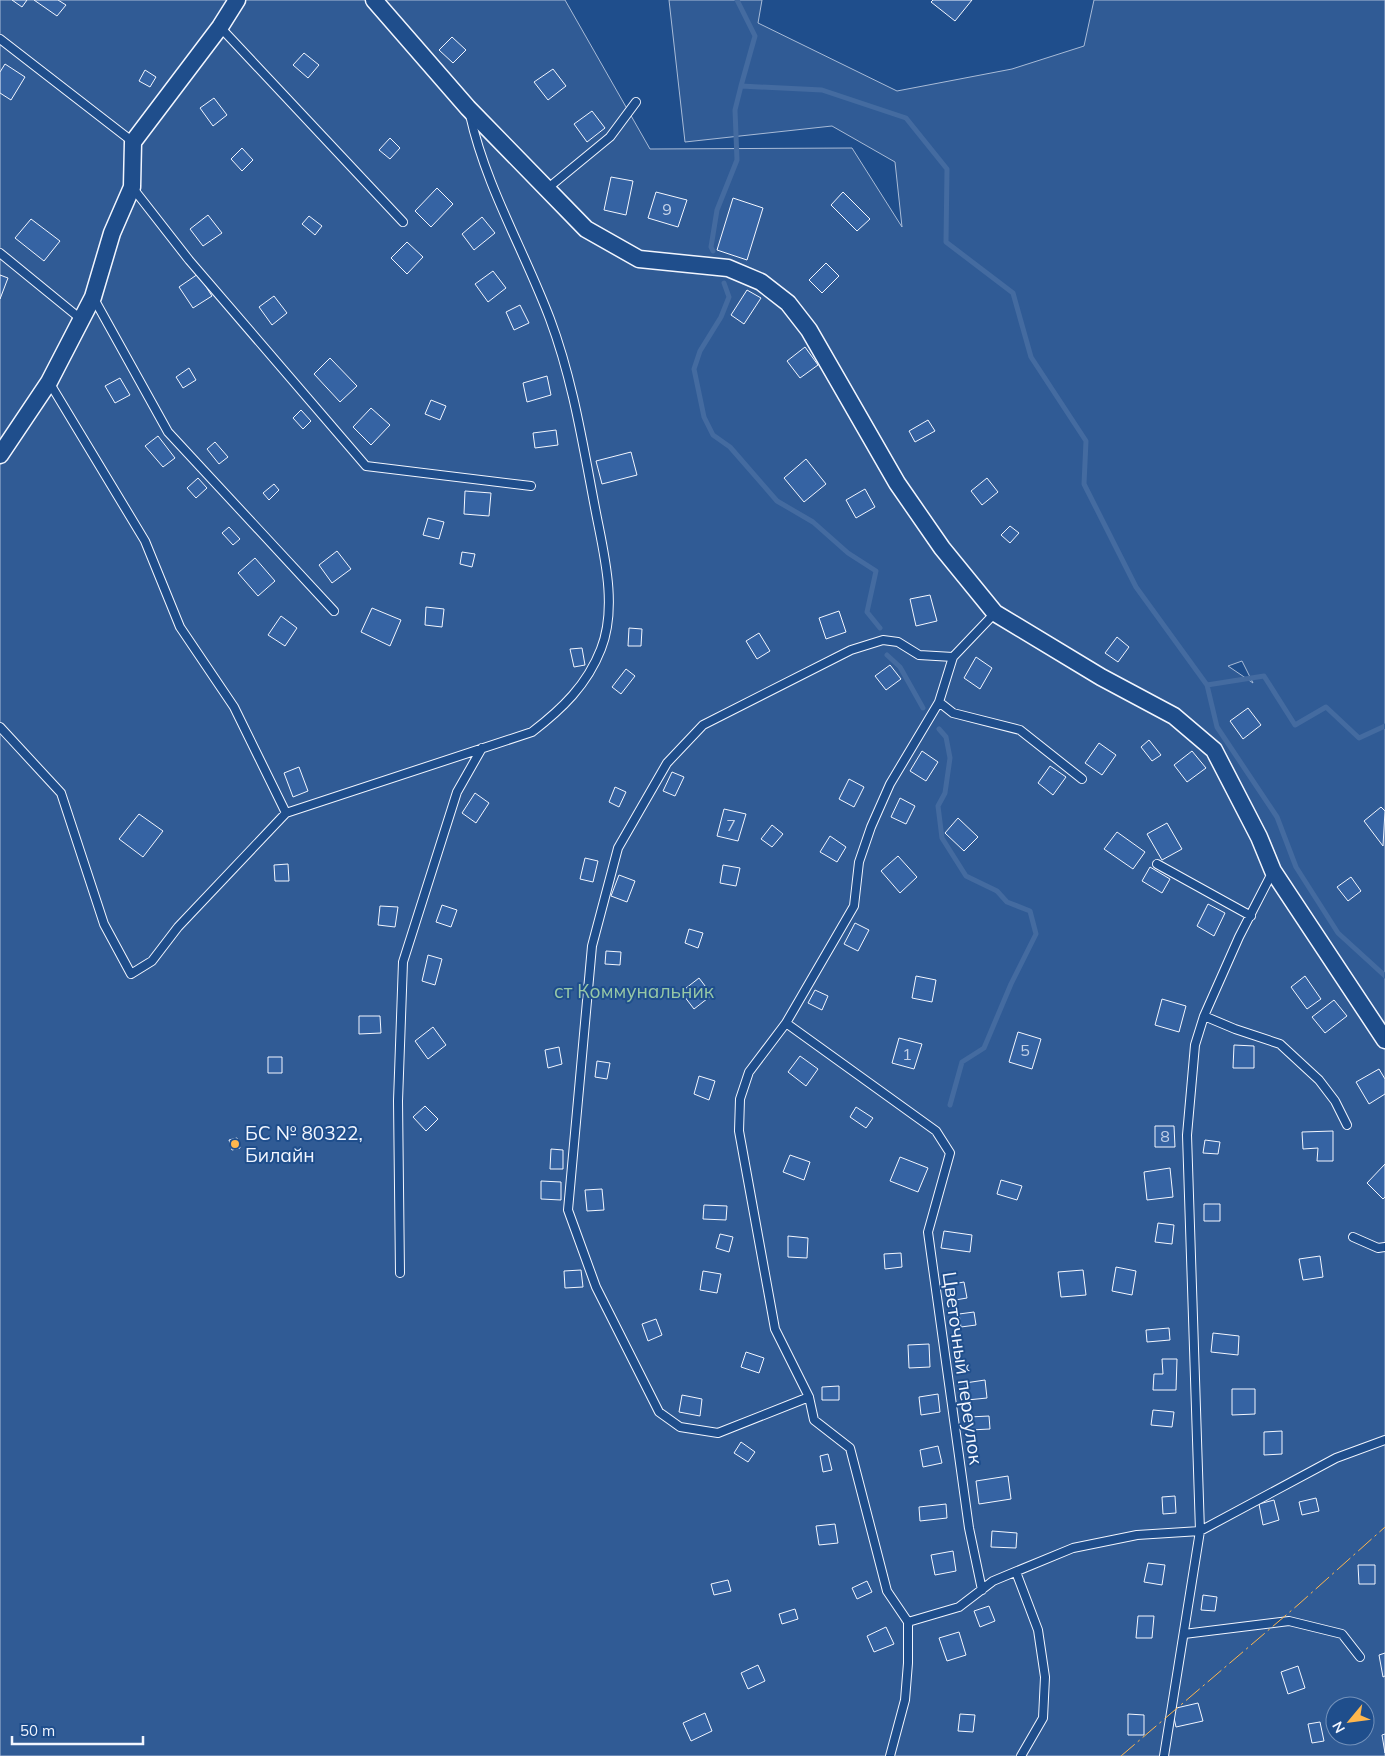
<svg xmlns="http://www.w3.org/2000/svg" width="1385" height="1756" viewBox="0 0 1385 1756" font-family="Mulish,sans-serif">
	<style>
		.built { fill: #305b95; stroke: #a8bbd7; fill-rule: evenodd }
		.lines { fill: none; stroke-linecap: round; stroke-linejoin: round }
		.stream { stroke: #446ba0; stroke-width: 5 }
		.building { fill: #3563a3; stroke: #f2f6ff }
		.service-casing { stroke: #f2f6ff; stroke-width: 10 }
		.minor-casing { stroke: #f2f6ff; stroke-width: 19 }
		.service { stroke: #1f4e8c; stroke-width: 8 }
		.minor { stroke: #1f4e8c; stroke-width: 16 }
		.power { stroke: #ffb74d; stroke-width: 1; stroke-dasharray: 18 4 2.5 4; stroke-linecap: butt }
		.poi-dot { fill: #ffb74d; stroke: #1f4e8c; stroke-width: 2 }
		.labels { text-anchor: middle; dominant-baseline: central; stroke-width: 4; stroke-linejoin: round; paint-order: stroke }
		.number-label { font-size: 16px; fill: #c3d1e8 }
		.park-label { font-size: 19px; fill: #97c8a6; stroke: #1f4e8c }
		.poi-label { font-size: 19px; fill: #f2f6ff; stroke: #1f4e8c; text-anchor: start }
		.street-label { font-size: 19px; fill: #f2f6ff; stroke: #1f4e8c }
	</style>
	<rect width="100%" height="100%" fill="#1f4e8c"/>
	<path class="built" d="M0,0H565L650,149L852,148L902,227L895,162L832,126L685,142L669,0H762L758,23L897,91L1012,69L1084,46L1094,0H1385V1756H0ZM1242,661L1253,683L1228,666ZM1335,1706H1365V1736H1335Z"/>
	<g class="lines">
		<path class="stream" d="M737,0L755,36L741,86L822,90L906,118L947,169L946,242L1013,293L1031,357L1086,441L1084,484L1136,587L1207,685L1264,676L1295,725L1326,707L1359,738L1385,726
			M713,251L711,247L717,210L737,160L735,110L741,86
			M724,283L729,297L721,317L700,351L694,369L704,417L713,435L730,447L777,501L813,522L848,553L876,571L867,612L880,628
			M887,655L900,667L923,708
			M1207,685L1217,727L1277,817L1296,867L1338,933L1385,976
			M939,729L946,737L950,758L945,793L938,806L942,838L966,876L997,891L1007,902L1030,911L1036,934L1011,984L984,1048L962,1062L950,1105"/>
	</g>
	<path class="building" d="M12,0H27L22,7Z
		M34,0H58L66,5L57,16Z
		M933,0H972L955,21L931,2Z
		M452,37L466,50L453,63L439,50Z
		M304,53L319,65L308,78L293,65Z
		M5,64L25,77L11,100L0,93V72Z
		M553,69L566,86L548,100L534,82Z
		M145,70L156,77L150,87L139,81Z
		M214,98L227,115L213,126L200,108Z
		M592,111L605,128L587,142L574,124Z
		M390,138L400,148L390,159L379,150Z
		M242,148L253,160L242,171L231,159Z
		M611,177L633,181L626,215L604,210Z
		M437,188L453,204L431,227L415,211Z
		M656,192L687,200L678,227L648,218Z
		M843,192L870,219L857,231L831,205Z
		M733,198L763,208L747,260L717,250Z
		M208,215L222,233L203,246L190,229Z
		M309,216L322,226L315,235L302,224Z
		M482,217L495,233L474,250L462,234Z
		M31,219L60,241L44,261L15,238Z
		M407,242L423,257L407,274L391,258Z
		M826,263L839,276L822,293L809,280Z
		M493,271L506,288L488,302L475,284Z
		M198,274L212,296L193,308L179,287Z
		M0,275L8,278L0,299Z
		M747,290L761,298L744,324L731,315Z
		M274,296L287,313L272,325L259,307Z
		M520,305L529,323L514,330L506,312Z
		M805,347L818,365L800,378L787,361Z
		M330,358L357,386L340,402L314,374Z
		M189,368L196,380L183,388L176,377Z
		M547,376L551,395L527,402L523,383Z
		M120,378L130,395L115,403L105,386Z
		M431,400L446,406L440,420L425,414Z
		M371,408L390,425L371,445L353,427Z
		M301,410L311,421L303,429L293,418Z
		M928,420L935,431L915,442L909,431Z
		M556,430L558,445L535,448L533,433Z
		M158,436L175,458L163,467L145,446Z
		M215,442L228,457L219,464L207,449Z
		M631,452L637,475L602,484L596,461Z
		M806,459L826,484L804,502L784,478Z
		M198,478L207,488L196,498L187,488Z
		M987,478L998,492L982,505L971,491Z
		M274,484L279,490L269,500L263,493Z
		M865,489L875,507L856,518L846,500Z
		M465,491L491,493L489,516L464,514Z
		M428,518L444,522L439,539L423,535Z
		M1010,526L1019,533L1010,543L1001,535Z
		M229,527L240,539L233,545L222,533Z
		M337,551L351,569L332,583L319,565Z
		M462,552L475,554L472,567L460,564Z
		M255,558L275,581L258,596L238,573Z
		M930,595L937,621L916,626L910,599Z
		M426,607L444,609L442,627L425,625Z
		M372,608L401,620L390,646L361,632Z
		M839,611L846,632L826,639L819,618Z
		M281,616L297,628L285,646L268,635Z
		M629,628L642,629L641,646H628Z
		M759,633L770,651L757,659L746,641Z
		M1117,637L1129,647L1118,662L1105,653Z
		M582,648L585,665L574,667L570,649Z
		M976,657L992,668L980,689L964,678Z
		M890,665L901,679L886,690L875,676Z
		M626,669L635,676L621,694L612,687Z
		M1248,708L1261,725L1243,739L1230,721Z
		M1149,740L1161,755L1152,761L1141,747Z
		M1099,743L1116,755L1102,775L1085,763Z
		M922,751L938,762L926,781L910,771Z
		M1192,751L1206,768L1187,782L1174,765Z
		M1050,766L1066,777L1053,795L1038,783Z
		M299,767L308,791L293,797L284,773Z
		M672,772L684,777L675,796L663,791Z
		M849,779L864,787L854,807L839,799Z
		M615,787L626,792L619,807L609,802Z
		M475,793L489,803L476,823L462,813Z
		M900,798L915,806L906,824L891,817Z
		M1381,807L1385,811L1383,846L1364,821Z
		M724,809L746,814L738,841L717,836Z
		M139,814L163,831L143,857L119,839Z
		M958,818L978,837L964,851L945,833Z
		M1167,823L1182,849L1162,860L1147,834Z
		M772,825L783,834L772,847L761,839Z
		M1117,832L1145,852L1133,869L1104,849Z
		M830,836L846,847L837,862L820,852Z
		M898,856L917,877L900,893L881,871Z
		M585,858L598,861L593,882L580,879Z
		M288,864L289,881H275L274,865Z
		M723,865L740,868L736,886L720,883Z
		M1150,867L1170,879L1162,893L1142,881Z
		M619,875L635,881L627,902L611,896Z
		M1351,877L1361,891L1348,901L1337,887Z
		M1208,904L1225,913L1214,936L1197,926Z
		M442,905L457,910L451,927L436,922Z
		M380,906L398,907L395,927L378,925Z
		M855,923L869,930L858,951L844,944Z
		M689,929L703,933L698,948L685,943Z
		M606,951L621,952L620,965L605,964Z
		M428,955L442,959L435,985L422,981Z
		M916,976L936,980L932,1002L912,998Z
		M1305,976L1321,999L1307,1009L1291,987Z
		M699,978L712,995L694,1009L681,992Z
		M815,990L828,996L822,1010L808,1003Z
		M1162,999L1186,1006L1179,1032L1155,1025Z
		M1334,1000L1347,1016L1325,1033L1312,1017Z
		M359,1016H380L381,1033L359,1034Z
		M433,1027L446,1045L428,1059L415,1041Z
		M1018,1032L1041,1039L1032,1069L1009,1062Z
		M899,1038L922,1044L914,1069L892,1063Z
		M1234,1045L1254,1046V1068H1233Z
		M559,1047L562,1064L548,1068L545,1050Z
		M800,1056L818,1069L806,1086L788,1072Z
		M268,1057H282V1073H268Z
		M597,1061L610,1063L607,1079L595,1077Z
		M1379,1069L1385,1079V1094L1369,1104L1356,1082Z
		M699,1076L715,1081L709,1100L694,1094Z
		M425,1106L438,1119L426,1131L413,1117Z
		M856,1107L873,1118L866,1128L850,1117Z
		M1155,1126H1174L1175,1147H1155Z
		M1333,1131V1161H1317L1318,1148L1303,1149L1302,1132Z
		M237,1138L240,1148L232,1150L229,1140Z
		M1205,1140L1220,1142L1218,1154L1203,1153Z
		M551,1149L563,1150V1169H550Z
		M790,1155L810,1162L804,1180L783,1172Z
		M900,1157L928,1168L918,1192L890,1181Z
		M1385,1164V1197L1383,1199L1367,1183Z
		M1170,1168L1173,1197L1147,1200L1144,1172Z
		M1001,1180L1022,1186L1017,1200L997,1194Z
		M541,1181L561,1182V1200L541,1199Z
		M602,1189L604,1210L587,1211L585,1190Z
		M1204,1204H1220V1221H1204Z
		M704,1205L727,1206L726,1220L703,1219Z
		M1158,1223L1174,1225L1172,1244L1155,1242Z
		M944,1231L972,1235L970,1252L941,1248Z
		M720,1234L733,1237L729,1252L716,1248Z
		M788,1236L808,1238L807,1258L788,1257Z
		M901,1253L902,1267L885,1269L884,1254Z
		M1320,1256L1323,1277L1303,1280L1299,1259Z
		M1116,1267L1136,1271L1132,1295L1112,1291Z
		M581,1270L583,1287L565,1288L564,1271Z
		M1083,1270L1086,1295L1061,1297L1058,1272Z
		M703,1271L721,1274L717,1293L700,1290Z
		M964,1282L967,1298L949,1301L947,1285Z
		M974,1312L976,1325L961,1327L959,1314Z
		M656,1319L662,1335L648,1341L642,1324Z
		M1169,1328L1170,1340L1147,1342L1146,1330Z
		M1213,1333L1239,1336L1238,1355L1211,1352Z
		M929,1344L930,1367L909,1368L908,1345Z
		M746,1352L764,1358L759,1373L741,1367Z
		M1162,1359H1177L1176,1390H1153L1154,1374H1163Z
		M985,1380L987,1398L967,1400L965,1383Z
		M839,1386V1400H822V1387Z
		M1232,1389H1255V1414L1232,1415Z
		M938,1394L940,1412L921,1415L919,1397Z
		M682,1395L702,1399L700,1416L679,1412Z
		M1153,1410L1174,1412L1172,1427L1151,1425Z
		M989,1416L990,1429L970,1430L969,1417Z
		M1282,1431V1454L1264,1455V1432Z
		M741,1442L755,1452L748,1462L734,1453Z
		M938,1446L942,1463L923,1467L920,1450Z
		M828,1454L832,1470L823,1472L820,1456Z
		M1008,1476L1011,1499L979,1504L976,1481Z
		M1175,1496L1176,1513L1163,1514L1162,1497Z
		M1316,1498L1319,1511L1302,1515L1299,1502Z
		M1274,1500L1279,1520L1263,1525L1259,1504Z
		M946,1504L947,1518L920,1521L919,1507Z
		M835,1524L838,1543L819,1545L816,1526Z
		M992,1531L1017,1533L1016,1548L991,1547Z
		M953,1551L956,1571L935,1575L931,1555Z
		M1148,1563L1165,1565L1162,1585L1144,1582Z
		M1358,1565H1375V1584H1359Z
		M728,1580L731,1591L714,1595L711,1584Z
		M867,1581L872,1592L857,1599L852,1588Z
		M1203,1595L1217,1597L1215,1611L1201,1610Z
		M989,1606L995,1621L980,1627L974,1611Z
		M795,1609L798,1619L782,1624L779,1614Z
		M1138,1616H1154L1152,1638H1136Z
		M886,1627L894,1644L874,1652L867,1636Z
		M959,1632L966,1655L947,1661L939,1638Z
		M1385,1653V1676L1383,1677L1379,1655Z
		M758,1665L765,1681L748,1689L741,1673Z
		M1298,1666L1305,1688L1288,1694L1281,1672Z
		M1198,1703L1203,1721L1176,1727L1172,1709Z
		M705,1713L712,1731L691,1741L683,1723Z
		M960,1714L975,1715L973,1732L958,1731Z
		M1128,1714L1144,1715V1735H1128Z
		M1320,1722L1324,1741L1312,1743L1308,1724Z
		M1385,1734V1753L1382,1735Z"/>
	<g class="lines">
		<defs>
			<path id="service" d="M220,27L403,222
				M0,39L133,142
				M132,187L189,260L366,466L531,486
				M548,188L610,137L636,102
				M0,253L82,320
				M93,297L168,432L334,611
				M49,382L145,541L180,627L234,707L286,813
				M939,702L953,713L1020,730L1082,779
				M0,727L61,793L104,924L131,974L152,961L178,927L286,813L532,732C562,709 587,685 601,649C617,609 605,558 597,518C584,452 574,383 550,319C524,250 486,187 470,115
				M1157,864L1251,916
				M1204,1016L1235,1029L1280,1044L1319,1080L1335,1101L1347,1125
				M786,1023L749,1072L740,1099L739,1131L775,1329L809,1397L814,1420L850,1448L887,1591L908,1622V1663L905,1700L890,1756
				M1353,1237L1378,1248L1385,1247
				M400,1273L398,1101L403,962L457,792L482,748
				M809,1397L718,1433L680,1427L659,1412L596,1287L568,1210L592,946L618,848L667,763L703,725L851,650L883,640L898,642L919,655L953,657
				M1016,1572L1038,1630L1045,1677L1043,1718L1021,1756
				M982,1590L969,1528L928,1232L950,1153L936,1131L786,1023L854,906L859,862L871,827L890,784L939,702L953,657L995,613
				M908,1622L959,1607L993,1581L1073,1548L1137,1535L1200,1531L1336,1458L1385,1440
				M1184,1634L1289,1621L1342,1634L1360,1657
				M1164,1756L1200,1531L1187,1135L1195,1045L1204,1016L1239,937L1273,871"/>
			<path id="minor" d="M374,0L468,108L586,229L639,259L728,268L761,282L788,303L809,330L897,483L942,548L995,613L1101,677L1174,716L1214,750L1259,837L1273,871L1385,1040
				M0,455L49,382L93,297L112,233L132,187L133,142L220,27L237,0"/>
		</defs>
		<use href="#service" class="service-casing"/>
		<use href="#minor" class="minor-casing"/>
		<use href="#service" class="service"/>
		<use href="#minor" class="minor"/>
		<path class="power" d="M1121,1756L1299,1604L1385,1527"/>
	</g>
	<circle class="poi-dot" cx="235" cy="1144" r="5"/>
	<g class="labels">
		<g class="number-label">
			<text x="667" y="209">9</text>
			<text x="731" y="825">7</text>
			<text x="1025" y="1050">5</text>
			<text x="907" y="1054">1</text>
			<text x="1165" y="1136">8</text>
		</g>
		<g class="park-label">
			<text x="634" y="991">ст Коммунальник</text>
		</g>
		<g class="poi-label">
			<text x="245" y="1133">БС № 80322,<tspan x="245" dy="22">Билайн</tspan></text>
		</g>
		<g class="street-label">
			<text transform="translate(963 1368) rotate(82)">Цветочный переулок</text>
		</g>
	</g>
	<g transform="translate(1350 1721) rotate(241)"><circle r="24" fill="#1f4e8c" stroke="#7391ba"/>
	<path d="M0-4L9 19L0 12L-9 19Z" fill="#ffb74d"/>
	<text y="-8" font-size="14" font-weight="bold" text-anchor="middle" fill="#f2f6ff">N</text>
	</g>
	<path d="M12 1736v8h131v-8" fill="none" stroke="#f2f6ff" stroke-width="2.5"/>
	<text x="20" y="1736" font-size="15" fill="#f2f6ff" stroke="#1f4e8c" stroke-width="4" paint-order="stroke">50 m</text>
</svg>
